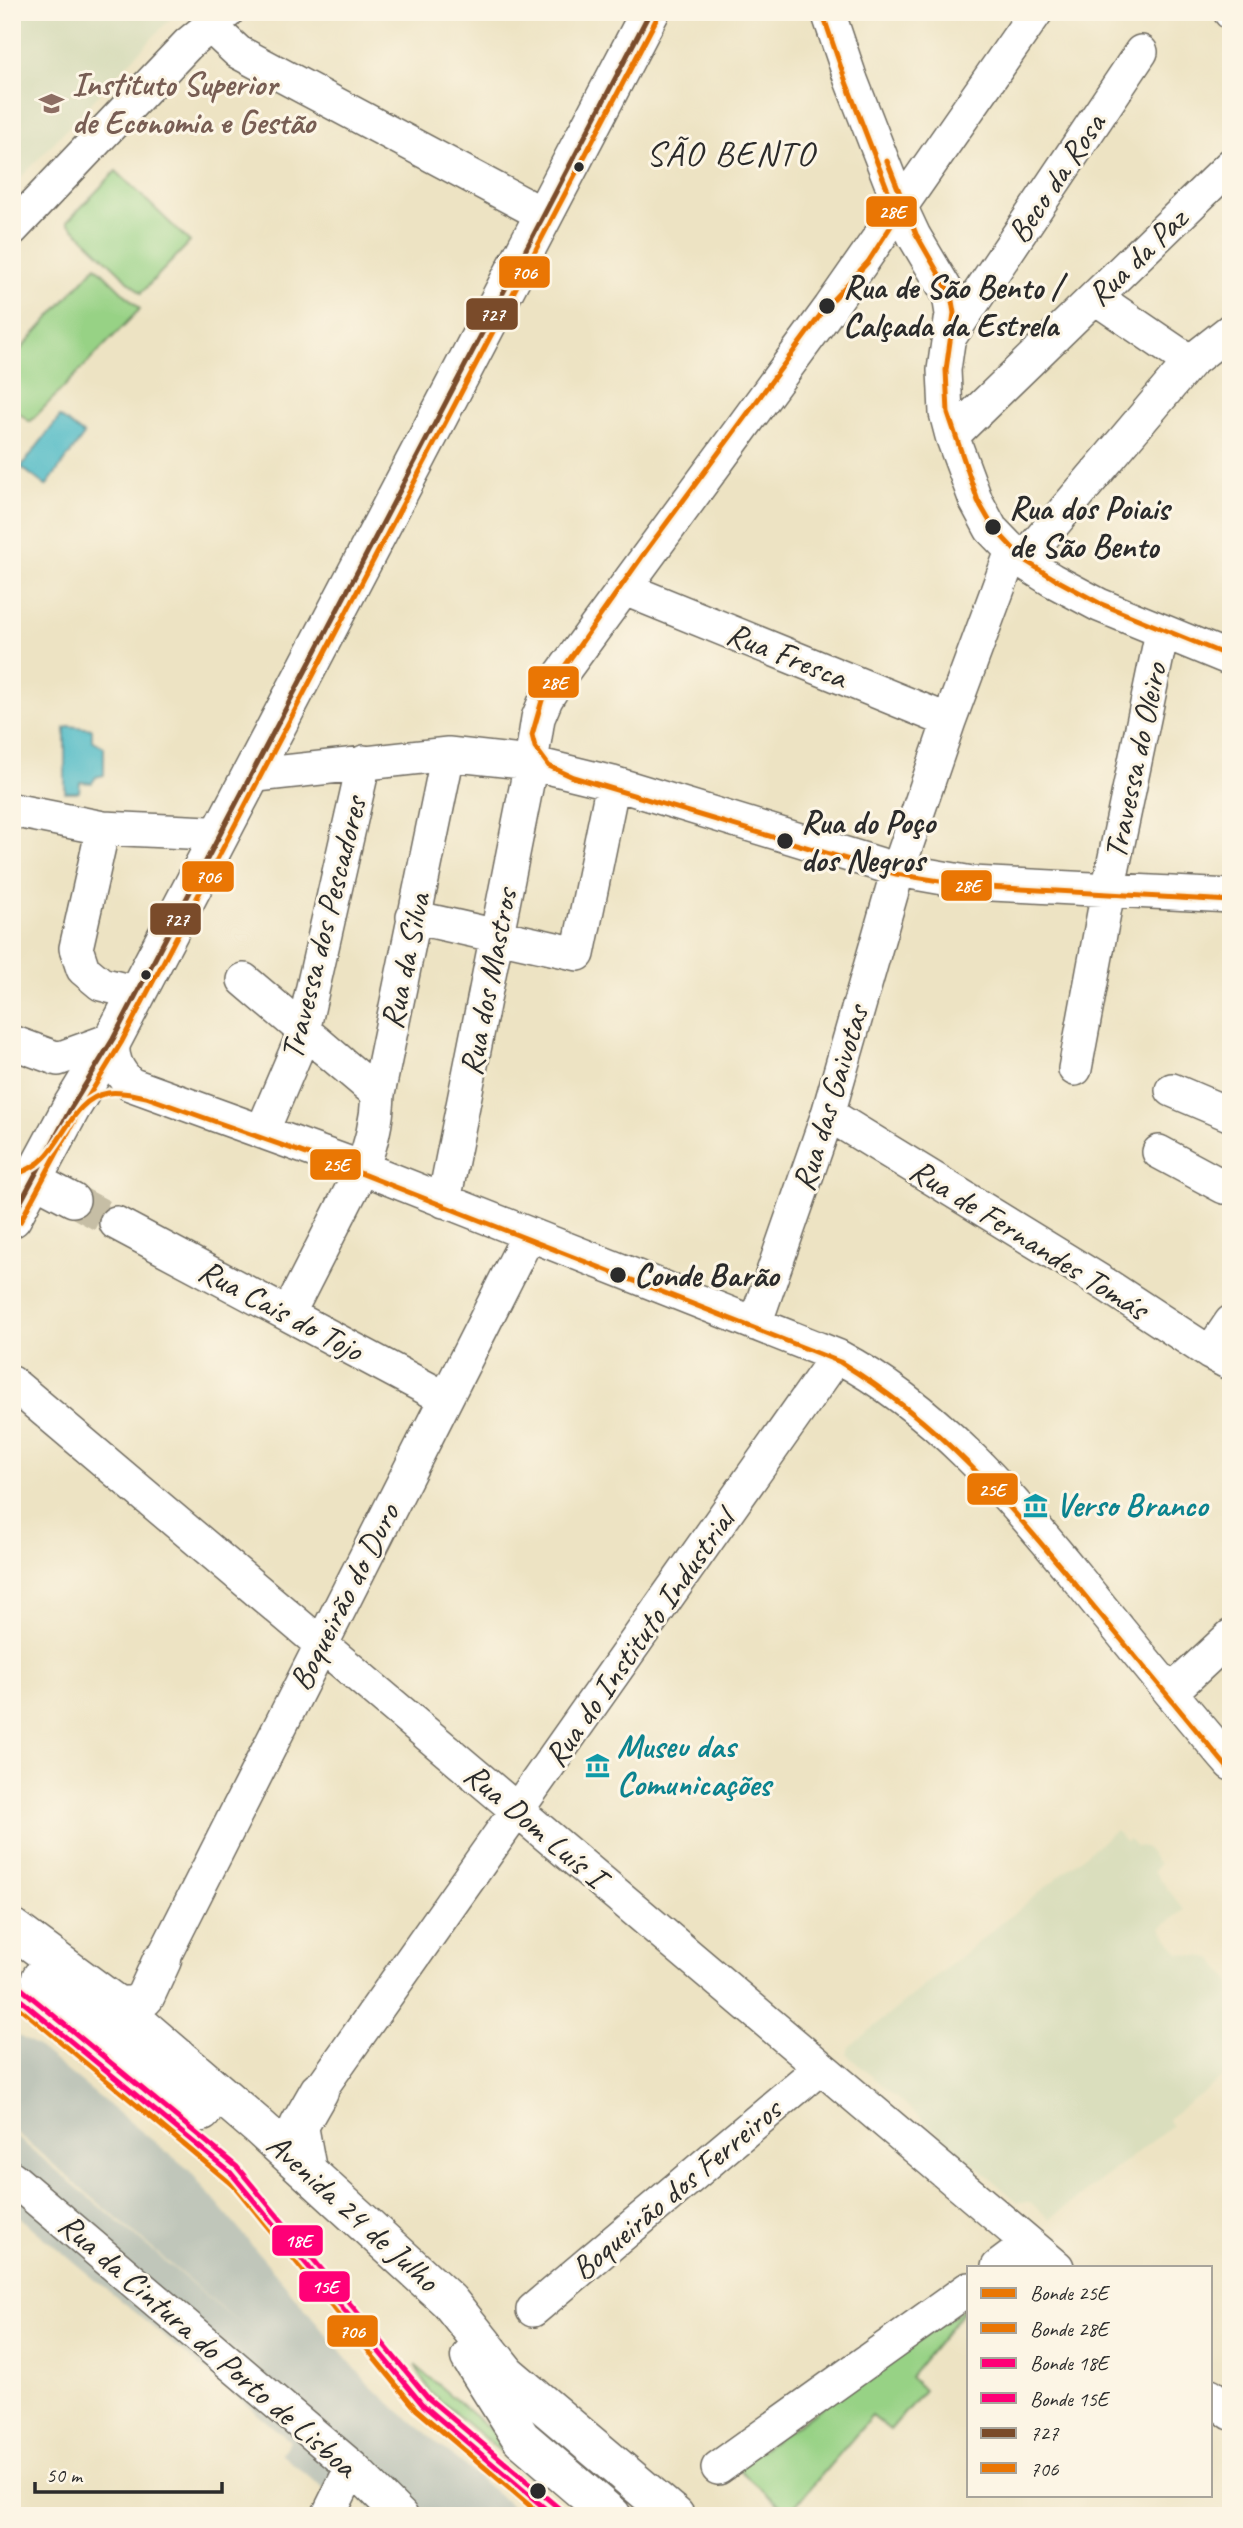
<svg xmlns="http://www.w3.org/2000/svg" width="1243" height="2528" viewBox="0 0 1243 2528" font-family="Caveat,sans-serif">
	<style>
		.built { fill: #dadebd }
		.industrial { fill: #c0c6ba }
		.green { fill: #97d285; stroke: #617e58; stroke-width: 2 }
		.water { fill: #4dbac6; stroke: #3c7278; stroke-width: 2 }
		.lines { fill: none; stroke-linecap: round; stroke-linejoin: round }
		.minor-tunnel { stroke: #c6bea5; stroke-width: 33; stroke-dasharray: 33 17; stroke-linecap: butt }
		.minor-casing { stroke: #6f6b60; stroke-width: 36 }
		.major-casing { stroke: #6f6b60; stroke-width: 41 }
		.minor { stroke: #fff; stroke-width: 33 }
		.major { stroke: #fff; stroke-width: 38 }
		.bus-1-casing { stroke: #fcf5e5; stroke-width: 10 }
		.bus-2-casing { stroke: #fcf5e5; stroke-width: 10 }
		.bus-1 { stroke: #7a4b2a; stroke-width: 5 }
		.bus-2 { stroke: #ea7604; stroke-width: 5 }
		.tram-1-casing { stroke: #fcf5e5; stroke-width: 10 }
		.tram-2-casing { stroke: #fcf5e5; stroke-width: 10 }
		.tram-3-casing { stroke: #fcf5e5; stroke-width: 10 }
		.tram-4-casing { stroke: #fcf5e5; stroke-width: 10 }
		.tram-1 { stroke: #ea7704; stroke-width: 5 }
		.tram-2 { stroke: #ea7604; stroke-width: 5 }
		.tram-3 { stroke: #f07; stroke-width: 5 }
		.tram-4 { stroke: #f07; stroke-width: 5 }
		.bus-dot { fill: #2b2b2b; stroke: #fcf5e5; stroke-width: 2.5 }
		.labels { text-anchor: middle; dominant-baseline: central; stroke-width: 6; stroke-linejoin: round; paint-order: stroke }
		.education-label { font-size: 33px; font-weight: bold; fill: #785e54; stroke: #fcf5e5; text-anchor: start }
		.street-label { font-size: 33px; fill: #2b2b2b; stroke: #fcf5e5 }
		.stop-label { font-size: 33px; font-weight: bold; fill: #2b2b2b; stroke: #fcf5e5; text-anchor: start }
		.culture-label { font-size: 33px; font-weight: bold; fill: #0d838f; stroke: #fcf5e5; text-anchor: start }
		.neighbourhood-label { font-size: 35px; letter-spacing: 2px; fill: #2b2b2b; stroke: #fcf5e5 }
		.line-badge { stroke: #fcf5e5; stroke-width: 2.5 }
		.badge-label { font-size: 19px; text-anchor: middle; font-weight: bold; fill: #fff }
	</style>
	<rect width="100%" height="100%" fill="#fcf5e5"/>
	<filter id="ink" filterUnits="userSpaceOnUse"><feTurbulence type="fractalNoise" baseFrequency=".0143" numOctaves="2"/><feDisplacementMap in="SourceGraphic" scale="14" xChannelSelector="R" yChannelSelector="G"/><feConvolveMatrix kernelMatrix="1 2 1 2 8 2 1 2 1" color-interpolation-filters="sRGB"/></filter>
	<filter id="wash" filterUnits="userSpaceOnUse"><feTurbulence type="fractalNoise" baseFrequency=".00686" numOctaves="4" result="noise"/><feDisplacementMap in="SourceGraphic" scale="28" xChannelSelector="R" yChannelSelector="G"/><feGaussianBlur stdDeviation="1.57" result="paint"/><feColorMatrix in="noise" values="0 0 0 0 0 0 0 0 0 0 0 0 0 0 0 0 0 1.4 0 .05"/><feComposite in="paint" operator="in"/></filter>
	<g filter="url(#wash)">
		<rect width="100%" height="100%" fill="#ede3c3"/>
		<path class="built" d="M12,12H167L171,18L12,187Z
			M1116,1830L1125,1841L1129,1839L1136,1846L1145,1847L1159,1864L1154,1871L1184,1910L1161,1928L1179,1953L1212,1958L1231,1983V2071L1168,2119L1172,2126L1050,2219L1030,2202H1018L847,2055L849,2047Z"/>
		<path class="industrial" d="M12,2032L36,2046L188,2169L370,2386L523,2516H380L342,2484L332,2496L281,2454L290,2441L12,2211V2133L258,2339L12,2129Z"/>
		<path class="green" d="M116,171L190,242L141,293L67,222Z
			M96,266L140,309L30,422L12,407V359Z
			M968,2306L910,2377L924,2390L890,2430L872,2416L789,2513L736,2467Z
			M415,2365L538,2470L532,2478L430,2392Z"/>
		<path class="water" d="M60,417L84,435L46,486L21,467Z
			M69,726L92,729V740L104,747V775L96,777L92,783L80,782L79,792H65V728Z"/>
	</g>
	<g filter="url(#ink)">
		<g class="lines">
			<path class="minor-tunnel" d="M73,1200L116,1223"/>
			<defs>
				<path id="minor" d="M828,12L851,80L900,206L914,236L949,295L952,314L944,370L946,413L952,436L976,501L991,529L1022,561L1052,580L1099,605L1231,659
					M1230,12L1231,13
					M209,25L238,52L544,215
					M12,229L188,44L227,12
					M1096,298L1190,362
					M949,338L1141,52
					M952,436L1231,165
					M1022,561L1190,362L1231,330
					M625,589L949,721
					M252,772L257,775L448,754L531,763L613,783L898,870L972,883L1231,896
					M12,810L103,828L209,833L219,836
					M103,828L76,948L83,969L101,984L137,993
					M413,917L578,954L613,783
					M244,980L378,1094
					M12,1042L58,1059L113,1039C111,1059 117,1070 130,1084L362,1168L837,1356C935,1408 1009,1494 1078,1579C1128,1641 1178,1703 1231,1764
					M1075,1069L1108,891L1162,632
					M1172,1090L1231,1115
					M828,1114L1108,1286L1210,1353L1231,1364
					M262,1132L301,1040L364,762
					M1159,1152L1224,1187
					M33,1179L73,1200
					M444,1201L531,763L538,718L546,699L562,673L830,308L1036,12
					M116,1223L445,1398
					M288,1314L360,1173C371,1147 377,1122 378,1094L448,754
					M755,1324L828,1114L898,870L949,721L1012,551
					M1210,1353L1231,1322
					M12,1383L1057,2267
					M1171,1692L1231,1636
					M162,1960L529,1234
					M319,2091L837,1356
					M12,2178L352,2467L401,2516
					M998,2267L1010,2258L1021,2267
					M533,2310L820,2068
					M1210,2395L1231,2413
					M718,2468L968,2289
					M328,2516L352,2467"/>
				<path id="major" d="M12,1218L71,1108L113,1039L650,12
					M12,1928L118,2006L259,2127L449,2301L507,2374L675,2516
					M41,1978L202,2112
					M118,2006L136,2005L145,1997L162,1960
					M307,2170L299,2126L319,2091
					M470,2357L521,2438L612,2516"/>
			</defs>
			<use href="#minor" class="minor-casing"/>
			<use href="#major" class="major-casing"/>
			<use href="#minor" class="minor"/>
			<use href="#major" class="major"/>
			<defs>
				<path id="bus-1" d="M12,1218L71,1108L113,1039L650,12"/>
				<path id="bus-2" d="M20,1222L79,1112L121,1043L658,16
					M12,2001L236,2188L416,2409L542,2516"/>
			</defs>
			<use href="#bus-1" class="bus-1-casing"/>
			<use href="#bus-2" class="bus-2-casing"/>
			<use href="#bus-1" class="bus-1"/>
			<use href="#bus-2" class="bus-2"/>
			<defs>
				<path id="tram-1" d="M12,1176C24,1171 36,1167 45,1157C65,1137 75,1098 108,1093C121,1091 134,1095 146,1097L360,1173L840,1362C942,1424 1006,1501 1081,1591C1131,1652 1181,1711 1231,1772"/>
				<path id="tram-2" d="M822,12L846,82L892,201L891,226L868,262L827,306L646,551L543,697L532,735L535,747L549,766L573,777L896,874L971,886L1231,901
					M887,161L916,234L951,295L954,313L946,370L948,413L978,501L993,527L1024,560L1053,578L1099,603L1231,657"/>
				<path id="tram-3" d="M12,1981L237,2167L428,2398L568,2516"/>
				<path id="tram-4" d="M12,1993L231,2173L422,2404L554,2516"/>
			</defs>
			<use href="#tram-1" class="tram-1-casing"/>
			<use href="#tram-2" class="tram-2-casing"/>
			<use href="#tram-3" class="tram-3-casing"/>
			<use href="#tram-4" class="tram-4-casing"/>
			<use href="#tram-1" class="tram-1"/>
			<use href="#tram-2" class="tram-2"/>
			<use href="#tram-3" class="tram-3"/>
			<use href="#tram-4" class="tram-4"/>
		</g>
	</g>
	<defs>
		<symbol id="university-bare" viewBox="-9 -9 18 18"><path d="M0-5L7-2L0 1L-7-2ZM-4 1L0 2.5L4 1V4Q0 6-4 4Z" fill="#8d6e63" stroke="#fcf5e5" stroke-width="2.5" paint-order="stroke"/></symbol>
		<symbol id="museum-bare" viewBox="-9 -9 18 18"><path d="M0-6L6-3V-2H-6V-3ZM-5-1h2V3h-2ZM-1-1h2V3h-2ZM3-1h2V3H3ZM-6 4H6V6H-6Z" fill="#0f9aa8" stroke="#fcf5e5" stroke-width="2.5" paint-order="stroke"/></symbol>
	</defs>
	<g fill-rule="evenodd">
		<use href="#university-bare" x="34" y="86" width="35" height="35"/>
		<use href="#museum-bare" x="1018" y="1488" width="35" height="35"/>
		<use href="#museum-bare" x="580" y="1748" width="35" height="35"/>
	</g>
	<g class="bus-dot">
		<circle cx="579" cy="167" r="6"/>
		<circle cx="827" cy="306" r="9"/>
		<circle cx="993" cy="527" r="9"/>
		<circle cx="785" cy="841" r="9"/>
		<circle cx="146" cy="975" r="6"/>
		<circle cx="618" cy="1275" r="9"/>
		<circle cx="538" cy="2491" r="9"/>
	</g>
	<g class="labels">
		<g class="education-label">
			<text x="72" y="84">Instituto Superior<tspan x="72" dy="38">de Economia e Gestão</tspan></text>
		</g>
		<g class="street-label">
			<text transform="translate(1056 178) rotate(-56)">Beco da Rosa</text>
			<text transform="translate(1137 257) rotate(-44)">Rua da Paz</text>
			<text transform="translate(787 655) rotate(22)">Rua Fresca</text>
			<text transform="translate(1135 761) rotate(-78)">Travessa do Oleiro</text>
			<text transform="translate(323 928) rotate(-76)">Travessa dos Pescadores</text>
			<text transform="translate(405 961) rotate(-78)">Rua da Silva</text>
			<text transform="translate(488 982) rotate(-79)">Rua dos Mastros</text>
			<text transform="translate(830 1098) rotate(-73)">Rua das Gaivotas</text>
			<text transform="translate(1029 1239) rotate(32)">Rua de Fernandes Tomás</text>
			<text transform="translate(281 1310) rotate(28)">Rua Cais do Tojo</text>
			<text transform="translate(344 1597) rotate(-63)">Boqueirão do Duro</text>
			<text transform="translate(639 1638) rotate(-55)">Rua do Instituto Industrial</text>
			<text transform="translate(535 1825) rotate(40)">Rua Dom Luís I</text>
			<text transform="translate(676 2189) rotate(-40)">Boqueirão dos Ferreiros</text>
			<text transform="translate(353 2212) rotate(42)">Avenida 24 de Julho</text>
			<text transform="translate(208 2345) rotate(41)">Rua da Cintura do Porto de Lisboa</text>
		</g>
		<g class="stop-label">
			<text x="843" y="287">Rua de São Bento /<tspan x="843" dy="38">Calçada da Estrela</tspan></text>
			<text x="1009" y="508">Rua dos Poiais<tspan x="1009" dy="38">de São Bento</tspan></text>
			<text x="801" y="822">Rua do Poço<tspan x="801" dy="38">dos Negros</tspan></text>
			<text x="634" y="1275">Conde Barão</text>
		</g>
		<g class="culture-label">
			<text x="1056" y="1505">Verso Branco</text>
			<text x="617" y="1746">Museu das<tspan x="617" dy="38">Comunicações</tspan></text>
		</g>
		<g class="neighbourhood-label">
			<text x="731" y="153">SÃO BENTO</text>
		</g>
	</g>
	<g class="line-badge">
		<rect x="865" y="195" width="53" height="33" rx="7" fill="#ea7604"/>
		<rect x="498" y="255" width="53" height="34" rx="7" fill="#ea7604"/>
		<rect x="465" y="297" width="54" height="34" rx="7" fill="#7a4b2a"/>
		<rect x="527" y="665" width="53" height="34" rx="7" fill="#ea7604"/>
		<rect x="181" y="860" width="54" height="33" rx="7" fill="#ea7604"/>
		<rect x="940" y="869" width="53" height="33" rx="7" fill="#ea7604"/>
		<rect x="149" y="902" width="53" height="34" rx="7" fill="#7a4b2a"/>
		<rect x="309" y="1148" width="53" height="33" rx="7" fill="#ea7704"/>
		<rect x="966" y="1472" width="53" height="34" rx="7" fill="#ea7704"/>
		<rect x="271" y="2224" width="53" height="33" rx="7" fill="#f07"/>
		<rect x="298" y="2270" width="53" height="33" rx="7" fill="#f07"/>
		<rect x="326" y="2314" width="53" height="34" rx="7" fill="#ea7604"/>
	</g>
	<g class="badge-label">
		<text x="892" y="218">28E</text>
		<text x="524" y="279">706</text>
		<text x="492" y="321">727</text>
		<text x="554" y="689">28E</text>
		<text x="208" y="883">706</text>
		<text x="967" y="892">28E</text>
		<text x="176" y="926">727</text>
		<text x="336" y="1171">25E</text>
		<text x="992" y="1496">25E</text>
		<text x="298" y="2247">18E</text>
		<text x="325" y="2293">15E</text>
		<text x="352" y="2338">706</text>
	</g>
	<rect width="1243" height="2528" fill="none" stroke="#fcf5e5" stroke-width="42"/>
	<rect x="967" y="2266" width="245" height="231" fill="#fcf5e5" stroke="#a8a49b" stroke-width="2"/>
	<rect x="981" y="2288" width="35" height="10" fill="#ea7704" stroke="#a8a49b" stroke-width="2"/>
	<text x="1030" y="2300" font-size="21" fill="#2b2b2b">Bonde 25E</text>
	<rect x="981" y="2323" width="35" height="10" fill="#ea7604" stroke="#a8a49b" stroke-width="2"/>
	<text x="1030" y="2336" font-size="21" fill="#2b2b2b">Bonde 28E</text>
	<rect x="981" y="2358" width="35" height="10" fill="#ff0077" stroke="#a8a49b" stroke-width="2"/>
	<text x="1030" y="2370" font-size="21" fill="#2b2b2b">Bonde 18E</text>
	<rect x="981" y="2393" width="35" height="10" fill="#ff0077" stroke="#a8a49b" stroke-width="2"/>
	<text x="1030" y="2406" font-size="21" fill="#2b2b2b">Bonde 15E</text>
	<rect x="981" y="2428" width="35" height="10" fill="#7a4b2a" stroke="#a8a49b" stroke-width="2"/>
	<text x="1030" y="2440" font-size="21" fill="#2b2b2b">727</text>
	<rect x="981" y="2463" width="35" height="10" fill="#ea7604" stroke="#a8a49b" stroke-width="2"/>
	<text x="1030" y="2476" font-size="21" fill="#2b2b2b">706</text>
	<path d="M35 2482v10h187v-10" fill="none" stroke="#2b2b2b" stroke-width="3.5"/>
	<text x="46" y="2482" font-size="21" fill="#2b2b2b" stroke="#fcf5e5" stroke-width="5" paint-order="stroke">50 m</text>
</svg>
